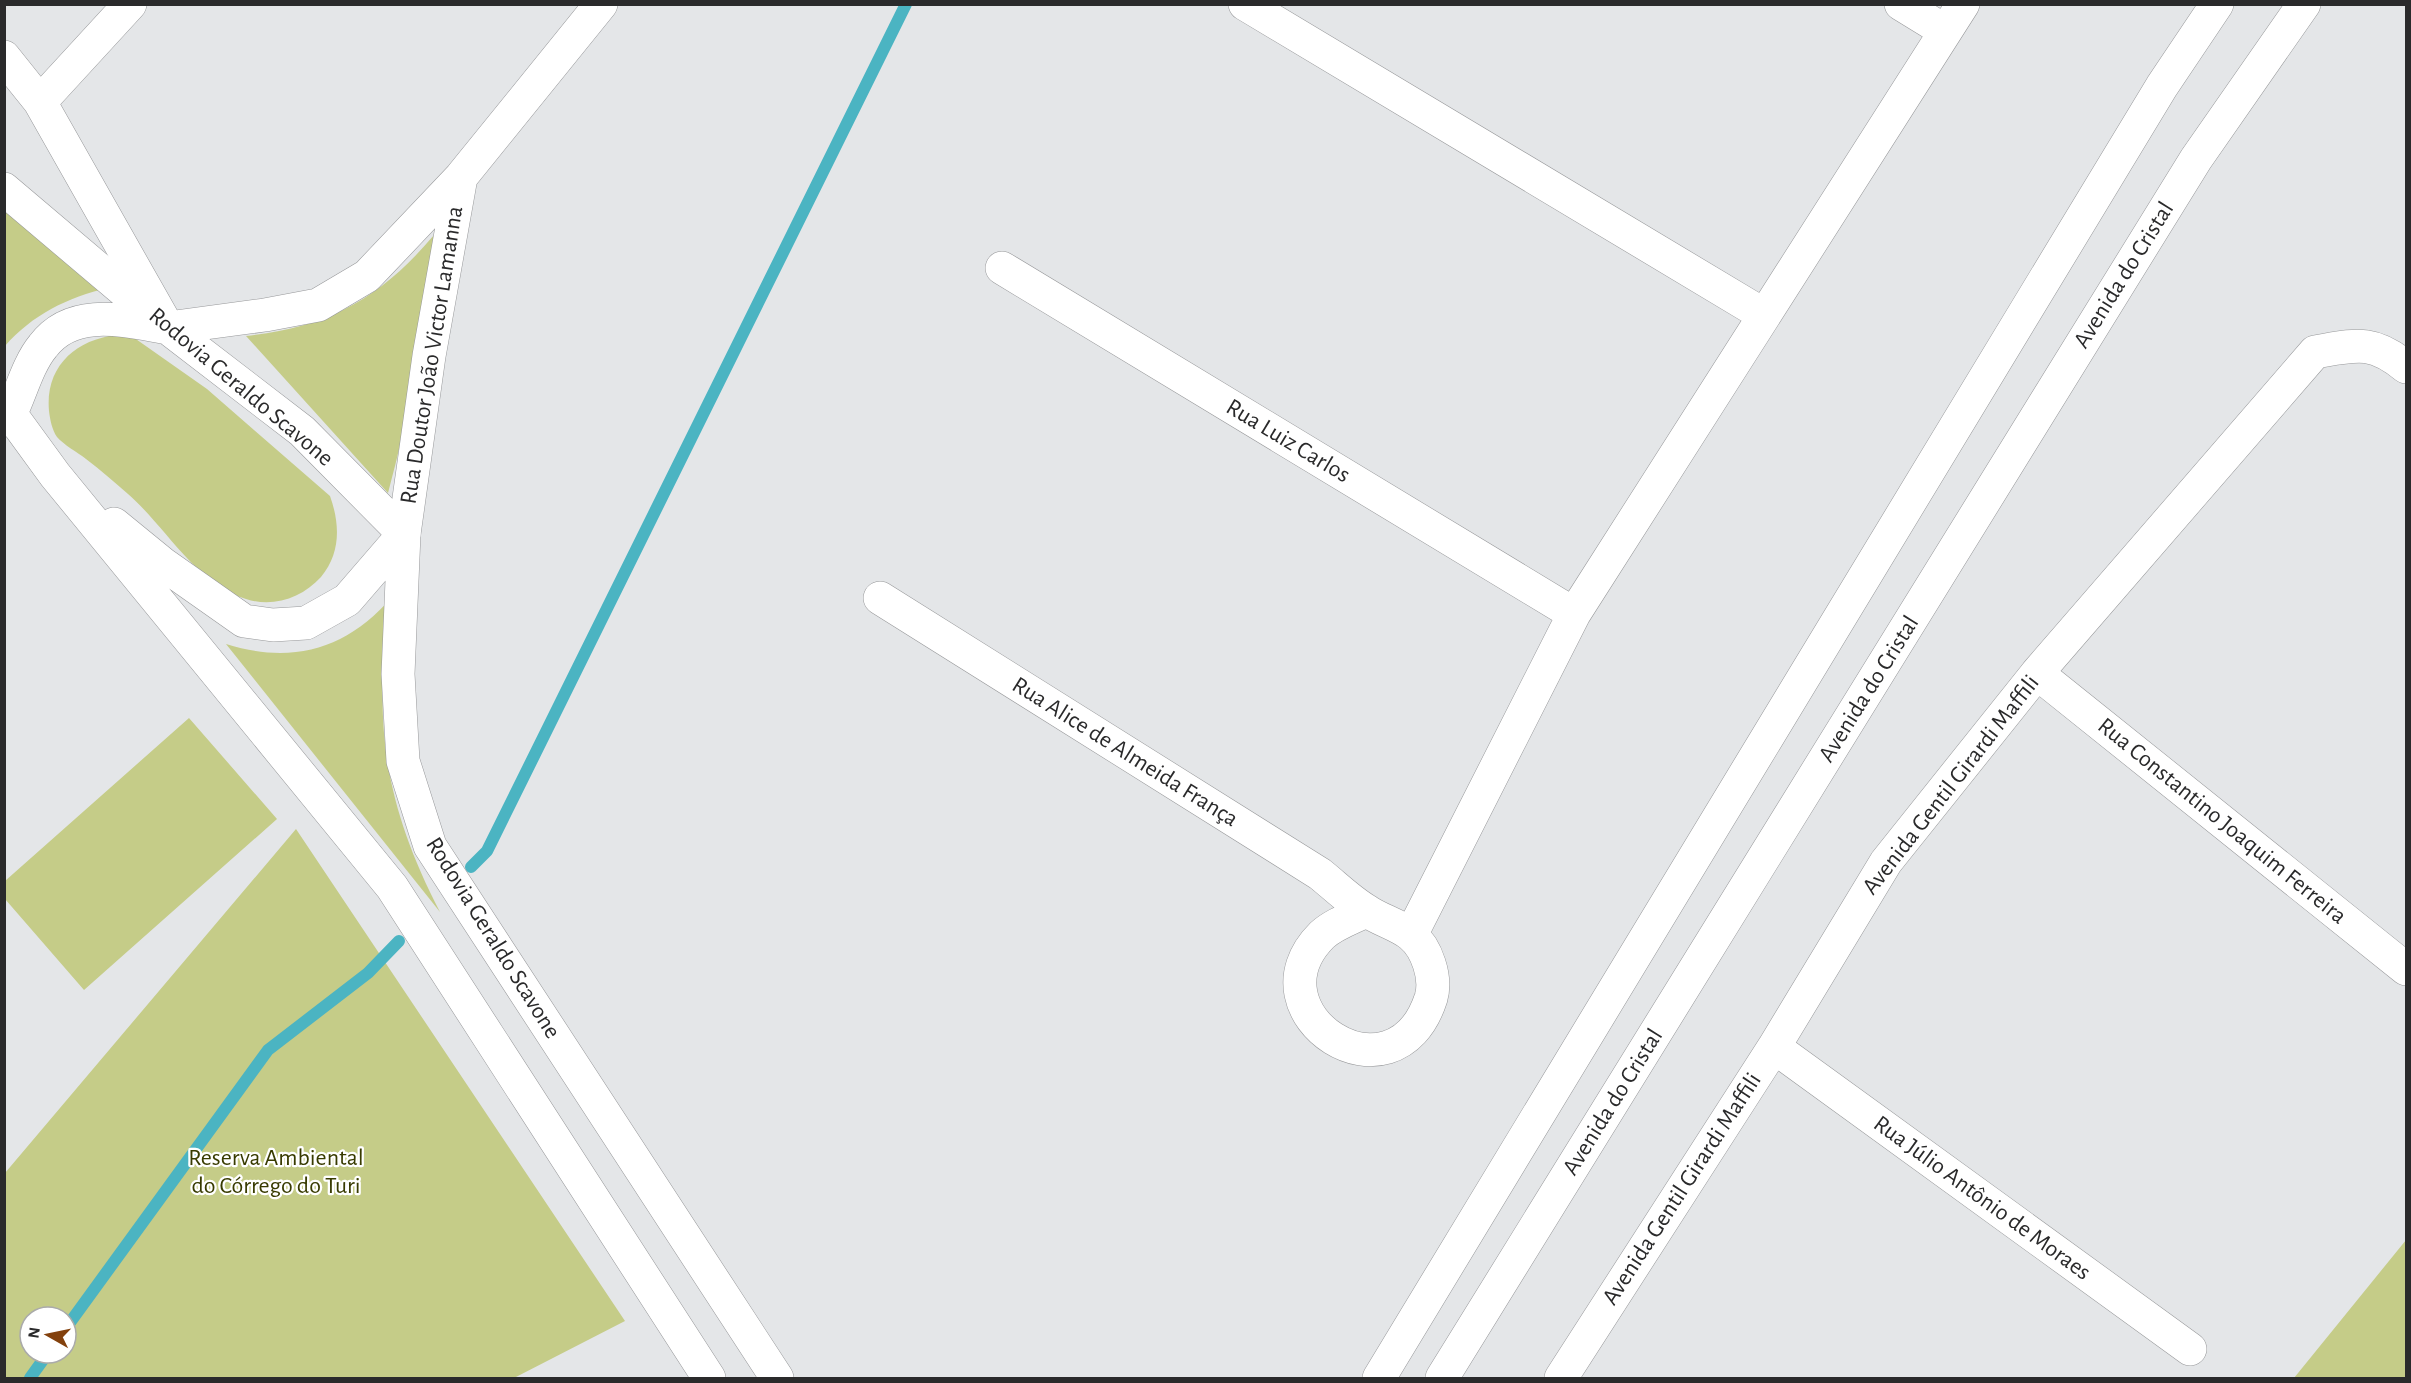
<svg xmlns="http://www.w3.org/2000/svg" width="2411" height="1383" viewBox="0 0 2411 1383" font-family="'Alegreya Sans',sans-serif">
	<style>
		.green { fill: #c5cc88; fill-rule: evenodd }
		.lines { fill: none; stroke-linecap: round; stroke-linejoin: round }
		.stream { stroke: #4bb4c2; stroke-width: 12 }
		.minor-casing { stroke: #97989a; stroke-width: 34 }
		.major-casing { stroke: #97989a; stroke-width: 34 }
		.minor { stroke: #fff; stroke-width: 33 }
		.major { stroke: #fff; stroke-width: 33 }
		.labels { text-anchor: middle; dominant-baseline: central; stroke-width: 4.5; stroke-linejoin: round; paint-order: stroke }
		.street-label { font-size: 24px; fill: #2a2a2b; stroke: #fff }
		.park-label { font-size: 24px; fill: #383b00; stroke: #fff }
	</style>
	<rect width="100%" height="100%" fill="#e4e6e8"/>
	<path class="green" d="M5,207L108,288C68,297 32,315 5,346Z
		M434,235C426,322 411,408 388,493L246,336C329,327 381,298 434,235Z
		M116,335L133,337L207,389L330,496C340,524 341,553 321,577C302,598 273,608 246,599C196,584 166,527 128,494C114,482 101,470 86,459C77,452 64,445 57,437C52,430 50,419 49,411C45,367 75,340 116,335Z
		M392,597C371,718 384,804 440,912L226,644C293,665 347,649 392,597Z
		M189,718L277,819L84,990L5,899V881Z
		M296,829L625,1321L514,1378H5V1173ZM30,1317H66V1353H30Z
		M2406,1240V1378H2294Z"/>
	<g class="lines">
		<path class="stream" d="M471,867L487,851L906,4
			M66,1328L268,1050L368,973L399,941
			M30,1378L48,1353"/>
		<defs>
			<path id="minor" d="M1245,4L1764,315
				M1901,4L1945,31
				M4,57L40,102L168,328L265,315L318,305L367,276L461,177L601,4
				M40,102L130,4
				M1002,268L1574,614
				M404,534L429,356L461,177
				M880,598L1320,874C1335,886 1350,901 1367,911C1380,920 1399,925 1411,935C1427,948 1437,978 1431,998C1394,1112 1244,1013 1322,935C1334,924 1352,918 1366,911
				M2037,673L2406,969
				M1411,935L1574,614L1963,4
				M1774,1047L2190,1349
				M1561,1378L1774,1047L1886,862L2037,673L2315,352C2356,345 2372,339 2406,367"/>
			<path id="major" d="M4,189L168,328L302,431L404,534L398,674L403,761L430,846L777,1378
				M4,405L55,475L392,887L709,1378
				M4,420L11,413C21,392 28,364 43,346C73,306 126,321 168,328
				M114,524L163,564L244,621L273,625L306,623L347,600L404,534
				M1379,1378L2162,86L2217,4
				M1442,1378L2196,159L2304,4"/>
		</defs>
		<use href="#minor" class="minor-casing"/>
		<use href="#major" class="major-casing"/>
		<use href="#minor" class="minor"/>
		<use href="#major" class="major"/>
	</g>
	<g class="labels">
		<g class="street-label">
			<text transform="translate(2124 275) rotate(-58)">Avenida do Cristal</text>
			<text transform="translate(432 355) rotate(-81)">Rua Doutor João Victor Lamanna</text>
			<text transform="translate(241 387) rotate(40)">Rodovia Geraldo Scavone</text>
			<text transform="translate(1288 441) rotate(31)">Rua Luiz Carlos</text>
			<text transform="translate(1869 689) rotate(-58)">Avenida do Cristal</text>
			<text transform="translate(1125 752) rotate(32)">Rua Alice de Almeida França</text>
			<text transform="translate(1951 785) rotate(-52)">Avenida Gentil Girardi Maffili</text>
			<text transform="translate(2222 821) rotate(39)">Rua Constantino Joaquim Ferreira</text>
			<text transform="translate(493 938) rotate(58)">Rodovia Geraldo Scavone</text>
			<text transform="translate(1613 1102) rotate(-58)">Avenida do Cristal</text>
			<text transform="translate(1682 1189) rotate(-57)">Avenida Gentil Girardi Maffili</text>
			<text transform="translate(1982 1198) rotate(36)">Rua Júlio Antônio de Moraes</text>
		</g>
		<g class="park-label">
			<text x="276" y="1158">Reserva Ambiental<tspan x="276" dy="28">do Córrego do Turi</tspan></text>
		</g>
	</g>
	<rect width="2411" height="1383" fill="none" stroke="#2a2a2b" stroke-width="12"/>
	<g transform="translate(48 1335) rotate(279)"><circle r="28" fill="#ffffff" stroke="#aaaaaa" stroke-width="1.5"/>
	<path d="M0-4.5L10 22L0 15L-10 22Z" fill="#83410d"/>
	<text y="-9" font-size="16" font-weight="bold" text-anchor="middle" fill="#2a2a2b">N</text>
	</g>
</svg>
